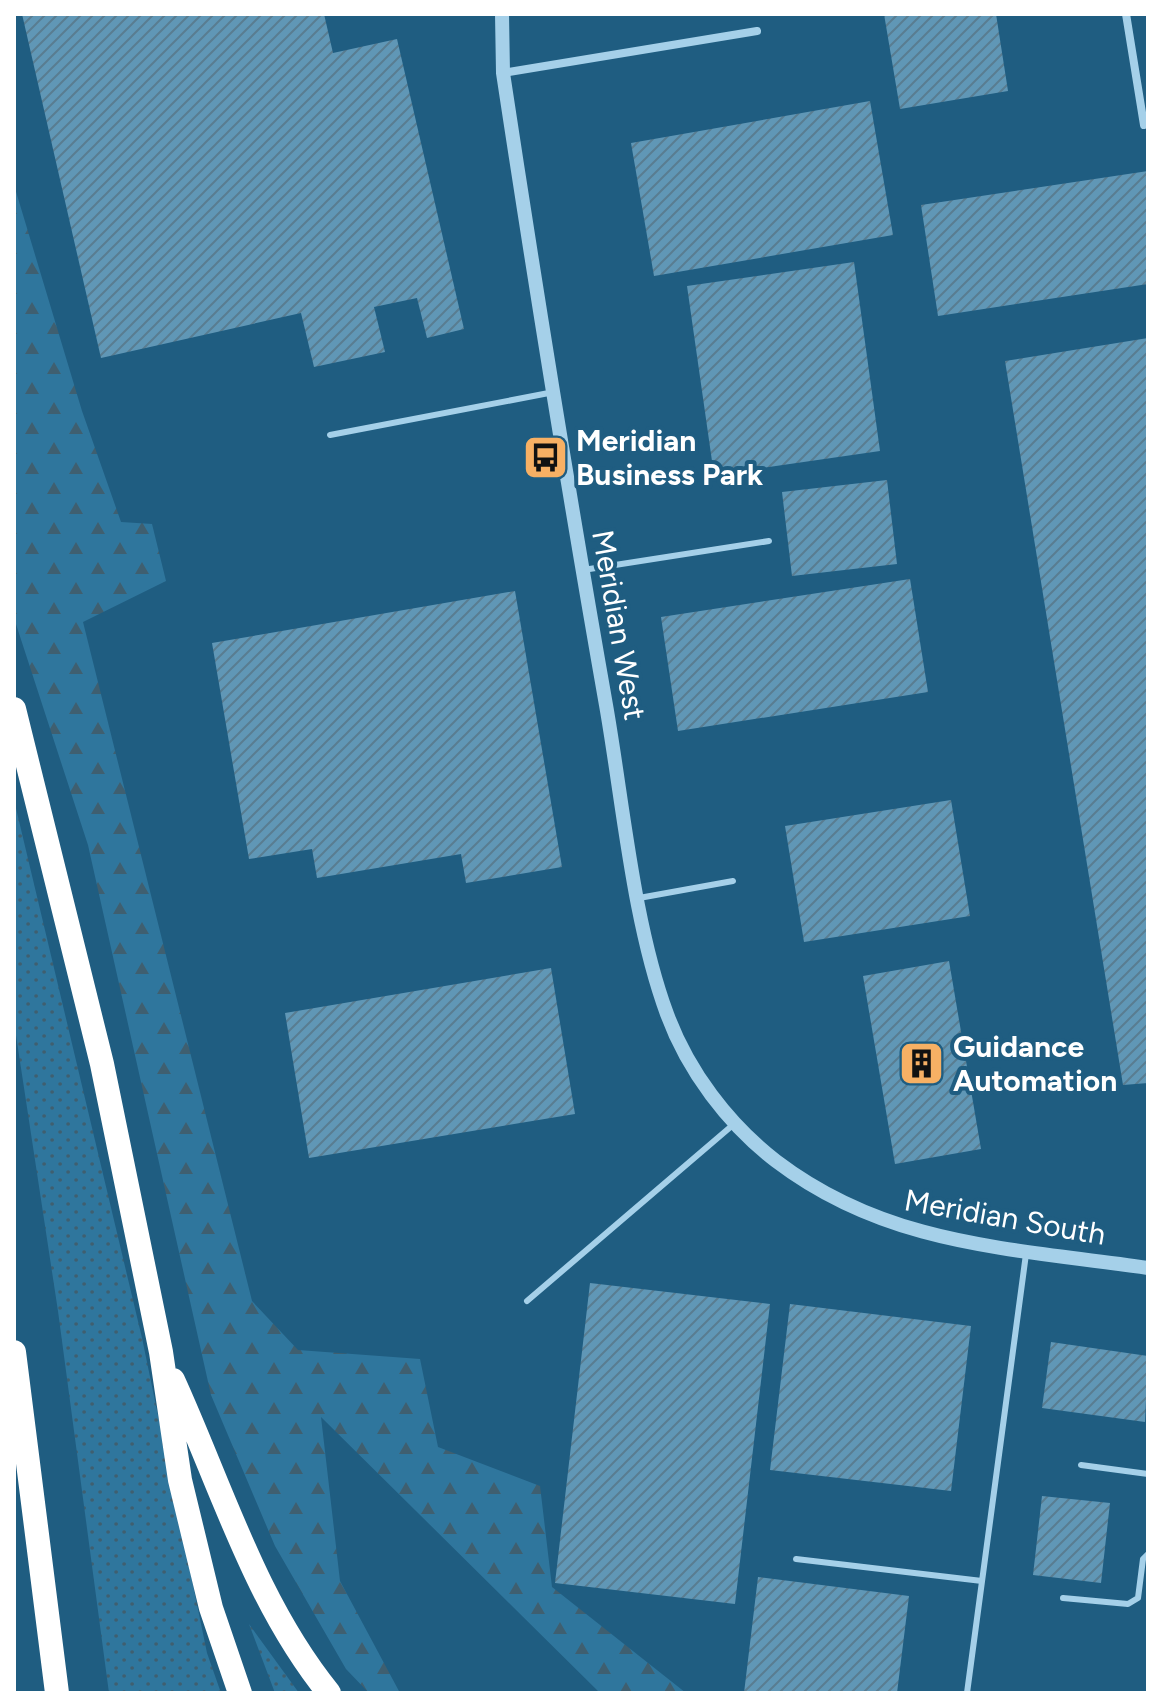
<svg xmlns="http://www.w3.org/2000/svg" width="1162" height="1707" viewBox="0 0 1162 1707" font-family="Figtree,sans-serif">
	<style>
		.grass { fill: url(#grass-dots) }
		.forest { fill: url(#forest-firs) }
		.building { fill: url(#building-hatch) }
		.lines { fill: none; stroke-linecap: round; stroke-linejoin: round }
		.service { stroke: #a5d0e9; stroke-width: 6 }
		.minor { stroke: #a5d0e9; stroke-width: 8 }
		.tertiary { stroke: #a5d0e9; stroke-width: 14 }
		.motorway { stroke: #fff; stroke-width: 24 }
		.labels { text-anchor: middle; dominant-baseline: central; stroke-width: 8; stroke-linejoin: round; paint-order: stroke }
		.poi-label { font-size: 30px; font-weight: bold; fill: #fff; stroke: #1f5d81; text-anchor: start }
		.street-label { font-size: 30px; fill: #fff; stroke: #1f5d81 }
	</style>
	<defs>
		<pattern id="grass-dots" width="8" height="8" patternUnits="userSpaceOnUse" patternTransform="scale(2)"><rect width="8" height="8" fill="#2f769d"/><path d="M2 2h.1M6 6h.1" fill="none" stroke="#3f5f70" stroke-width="1.8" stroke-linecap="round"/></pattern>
		<pattern id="forest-firs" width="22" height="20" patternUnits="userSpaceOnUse" patternTransform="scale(2)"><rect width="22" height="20" fill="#2f769d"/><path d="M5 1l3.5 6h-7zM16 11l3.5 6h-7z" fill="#3f5f70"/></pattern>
		<pattern id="building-hatch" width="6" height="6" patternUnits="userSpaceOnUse" patternTransform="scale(2)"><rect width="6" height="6" fill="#6097b6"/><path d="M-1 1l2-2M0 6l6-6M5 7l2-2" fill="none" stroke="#597d91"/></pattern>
	</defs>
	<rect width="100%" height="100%" fill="#1f5d81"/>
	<path class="grass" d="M14,800L142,1338L207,1653L221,1693H109L58,1311L14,1022Z
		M249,1624L299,1693H275Z"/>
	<path class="forest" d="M14,185L82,411L121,522L152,524L166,581L83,622L252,1301L298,1350L420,1359L438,1447L540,1486L552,1587L686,1693H600L321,1417L340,1581L400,1693H369L346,1669L275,1546L211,1395L88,845L14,618Z"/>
	<path class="building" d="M22,14H324L333,53L397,39L464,329L427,338L417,298L374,307L385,352L314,367L301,313L101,358Z
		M884,14H996L1008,91L900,109Z
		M870,101L893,235L654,276L631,143Z
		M1148,171V284L938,316L921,205Z
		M854,262L880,451L714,475L687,286Z
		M1148,338V1083L1123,1085L1005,361Z
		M887,480L897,564L792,576L782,492Z
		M910,579L928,692L678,731L661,617Z
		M515,591L562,867L466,883L461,854L317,878L312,849L249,859L212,643Z
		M951,800L970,916L804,942L785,826Z
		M949,961L981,1149L895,1164L863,976Z
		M551,968L575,1114L309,1158L285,1013Z
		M590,1283L770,1304L735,1604L555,1583Z
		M790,1304L971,1326L951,1491L770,1470Z
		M1051,1342L1148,1356L1145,1422L1042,1408Z
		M1042,1496L1110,1503L1101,1583L1033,1575Z
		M758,1577L909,1596L897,1693H744Z"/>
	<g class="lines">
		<path class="service" d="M330,435L554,392
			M583,570L769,541
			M639,898L733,881
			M527,1301L734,1124
			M1081,1465L1148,1474
			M796,1559L982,1581
			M1063,1598L1128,1604L1138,1598L1143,1559L1148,1554
			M967,1693L1026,1254"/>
		<path class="minor" d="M1126,14L1144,125
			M503,73L757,31"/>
		<path class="tertiary" d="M502,14L503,73C535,284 569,495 606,705C623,802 633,922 667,1014C688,1071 728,1124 776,1161C889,1247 1013,1248 1148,1268"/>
		<path class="motorway" d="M14,709L102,1064L161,1352L180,1480L211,1608L240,1693
			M14,1352L57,1693
			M173,1380C221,1485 255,1602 329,1693"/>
	</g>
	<defs>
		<symbol id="bus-square" viewBox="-11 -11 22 22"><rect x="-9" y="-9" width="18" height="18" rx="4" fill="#f7b064" stroke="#1f5d81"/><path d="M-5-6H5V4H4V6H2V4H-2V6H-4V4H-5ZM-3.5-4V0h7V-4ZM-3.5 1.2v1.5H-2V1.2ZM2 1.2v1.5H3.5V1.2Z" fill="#111"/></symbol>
		<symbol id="building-square" viewBox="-11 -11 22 22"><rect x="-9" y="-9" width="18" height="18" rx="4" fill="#f7b064" stroke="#1f5d81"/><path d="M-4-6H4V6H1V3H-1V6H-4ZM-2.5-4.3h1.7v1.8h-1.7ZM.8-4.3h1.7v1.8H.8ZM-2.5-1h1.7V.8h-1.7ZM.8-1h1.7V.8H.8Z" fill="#111"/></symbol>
	</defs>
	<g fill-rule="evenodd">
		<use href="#bus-square" x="520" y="432" width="51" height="51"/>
		<use href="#building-square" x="896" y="1038" width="51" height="51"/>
	</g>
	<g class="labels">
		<g class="poi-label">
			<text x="576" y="440">Meridian<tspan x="576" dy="34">Business Park</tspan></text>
			<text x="953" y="1046">Guidance<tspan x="953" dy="34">Automation</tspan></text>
		</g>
		<g class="street-label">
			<text transform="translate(619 625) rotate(80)">Meridian West</text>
			<text transform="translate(1005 1217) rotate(10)">Meridian South</text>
		</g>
	</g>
	<rect width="1162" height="1707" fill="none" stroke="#ffffff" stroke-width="32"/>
</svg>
